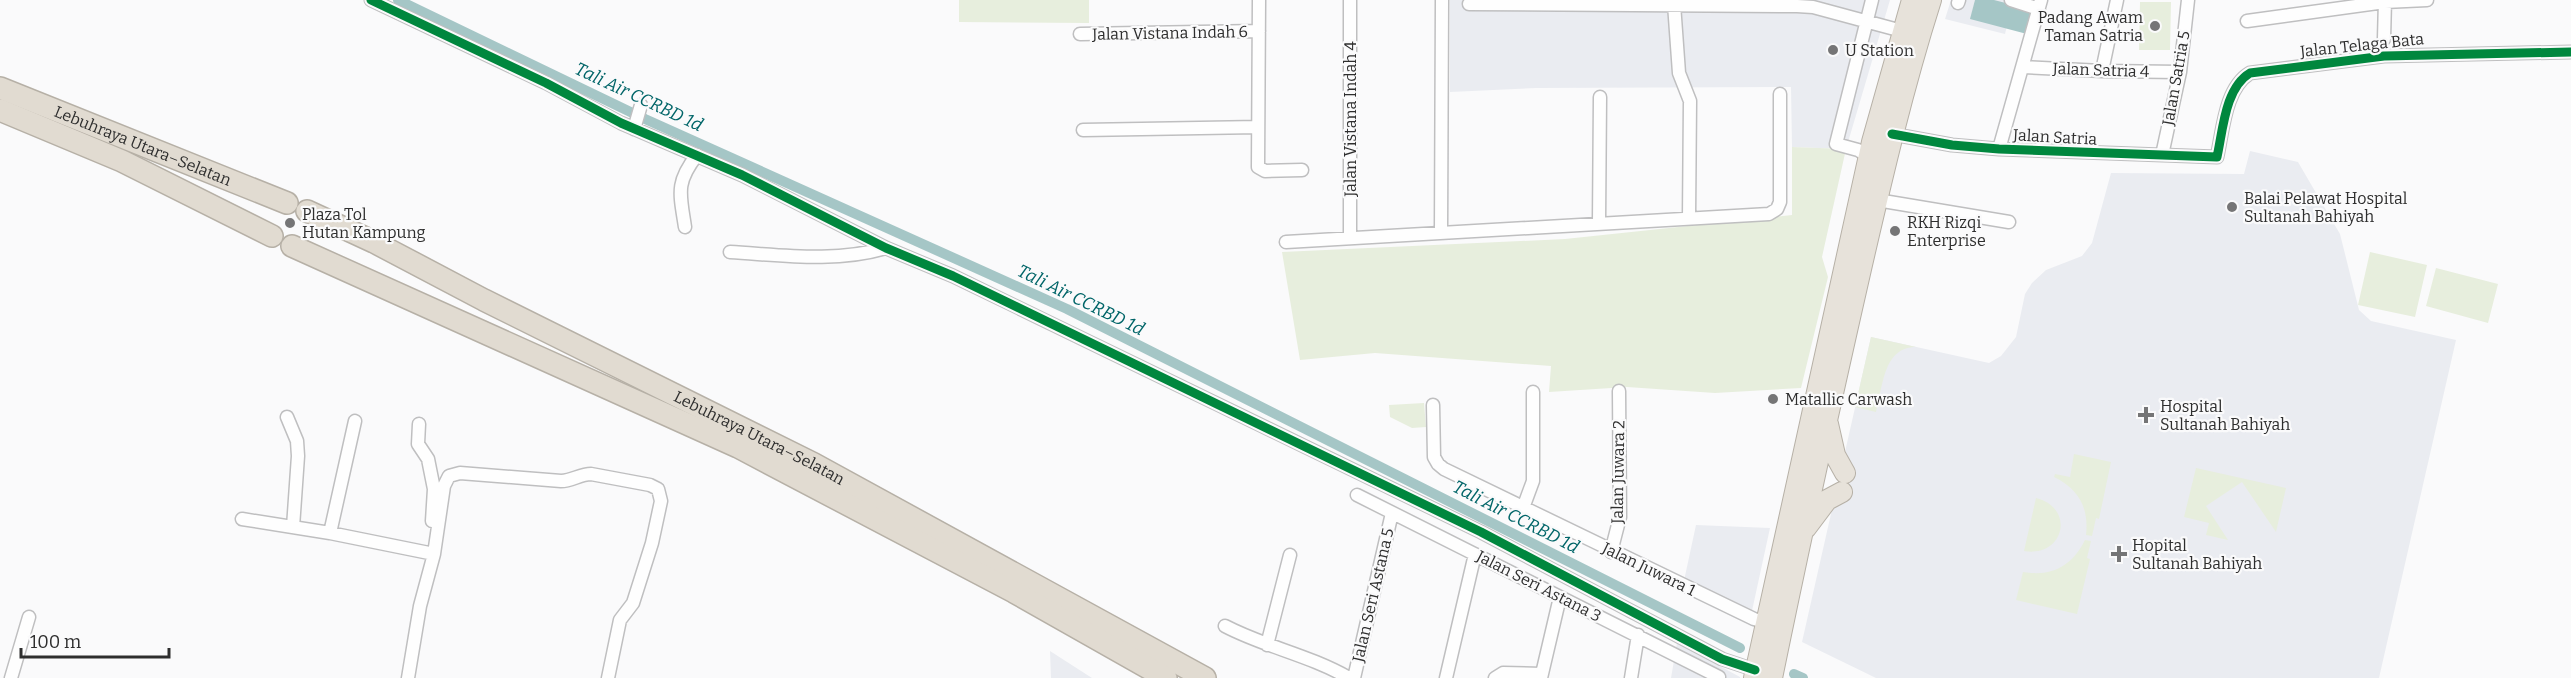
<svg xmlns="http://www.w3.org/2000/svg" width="2571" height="678" viewBox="0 0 2571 678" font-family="Bitter,serif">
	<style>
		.built { fill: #eaecf1 }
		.green { fill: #e7eedd }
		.water { fill: #a5c6c6 }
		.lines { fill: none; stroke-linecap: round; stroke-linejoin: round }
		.canal { stroke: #a5c6c6; stroke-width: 10 }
		.minor-casing { stroke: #bfbfc0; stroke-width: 15 }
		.trunk-casing { stroke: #b6b0a6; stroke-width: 22 }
		.motorway-casing { stroke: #b6b0a6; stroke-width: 24 }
		.minor { stroke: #fefefe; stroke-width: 12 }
		.trunk { stroke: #e7e2da; stroke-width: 20 }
		.motorway { stroke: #e1dbd1; stroke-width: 21 }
		.cycleway-casing { stroke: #fafafb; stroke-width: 13 }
		.cycleway { stroke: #00873e; stroke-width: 9 }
		.poi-dot { fill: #757576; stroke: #fafafb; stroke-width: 2 }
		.labels { text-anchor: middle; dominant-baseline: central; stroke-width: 4.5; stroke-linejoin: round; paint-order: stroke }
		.poi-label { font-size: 16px; fill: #2e2e2e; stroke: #fafafb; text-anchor: start }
		.street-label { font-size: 16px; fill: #2e2e2e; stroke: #fafafb }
		.water-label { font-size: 18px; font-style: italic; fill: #006568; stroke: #fafafb }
	</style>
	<rect width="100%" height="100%" fill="#fafafb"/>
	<path class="built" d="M1450,0H1890L1846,149L1792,147L1791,87L1536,88L1450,92Z
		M1951,0H2013L2005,34L1945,19Z
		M2250,151L2298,162L2340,234L2359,310L2371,321L2456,340L2379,678H1876L1802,642L1871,337L1989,363L2001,356L2016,337L2025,294L2032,283L2046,270L2082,256L2092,243L2111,173L2244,174Z
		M1696,525L1770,528L1750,620L1682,590Z
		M1677,643L1740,677V678H1671Z
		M1050,651L1092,678H1051Z"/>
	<path class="green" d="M959,0H1089V23L959,22Z
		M2140,2H2171L2170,50H2139Z
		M1792,147L1846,149L1822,257L1828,277L1801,388L1715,393L1627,387L1549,392L1551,366L1375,353L1300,360L1282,252L1565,239L1792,215Z
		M2370,252L2427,265L2415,317L2358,305Z
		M2436,268L2498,284L2488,323L2426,306Z
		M1871,337L1916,347C1883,347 1883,387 1876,412L1855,407Z
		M1424,403L1426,427L1412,428L1390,417L1389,405Z
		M2074,454L2111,462L2099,519L2096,518L2092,536L2086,535C2089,508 2079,489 2054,477L2055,474L2070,477Z
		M2196,468L2286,488L2276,532L2242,482L2206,506L2228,540L2206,535L2209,523L2184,517Z
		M2036,498C2076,508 2064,558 2024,551Z
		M2085,540L2091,541L2087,558L2090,559L2077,614L2016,600L2023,572C2052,577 2072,566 2085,540Z"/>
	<path class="water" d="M1975,0H1994L2033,10L2027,34L1970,19Z"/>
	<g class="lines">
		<path class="canal" d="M398,0L645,119L1067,309L1740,648
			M1794,674L1803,678"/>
		<defs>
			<path id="minor" d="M371,0L546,83L621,123L742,175L886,248L953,276L1481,532L1722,659L1755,670
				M1259,0L1258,167L1265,171L1302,170
				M1350,0V237
				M2011,0L2039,9
				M1958,3L1959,0
				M1469,4L1797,6L1813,7L1902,31
				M1674,4L1679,73L1690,101L1689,218
				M2247,21L2385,2L2427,0
				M1080,34L1259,31
				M2384,39L2385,0
				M2023,67L2102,71L2180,72
				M2102,71L2117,0
				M634,129L641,105
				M1083,130L1258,127
				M1892,134L1952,145L1999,149L2217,157C2223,130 2225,88 2250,73L2384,56L2571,52
				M1999,149L2041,0
				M2162,155L2180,72L2188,0
				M1869,157L1858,150L1836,144L1872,0
				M1877,200L2009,222
				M1599,222L1600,97
				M685,227C680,194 675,183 697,155
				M1441,232L1442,0
				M1286,242L1769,214L1777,209L1780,202V94
				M730,252C782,255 834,263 886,248
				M1433,405L1434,457L1438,464L1444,469L1754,619L1765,622
				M287,417L297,441L298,456L293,527
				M419,424L418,444L428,459L434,489L432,521
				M1357,495L1719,677
				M1523,508L1533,481V392
				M242,519L330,533L434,554
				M330,533L355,421
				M1611,552L1620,517L1619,391
				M1225,626C1265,647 1309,655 1349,678
				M1267,645L1290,555
				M11,678L29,617
				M408,678L420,606L434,554L444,486L449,476L460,473L561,481C572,481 580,474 591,474L650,485L658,489L661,501L652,543L633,603L620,620L608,678
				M1354,678L1392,513
				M1446,678L1475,554
				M1495,678L1503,673L1542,674
				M1541,678L1560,597
				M1631,678L1638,635"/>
			<path id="trunk" d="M1828,424L1835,455L1845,473
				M1806,528L1827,500L1842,492
				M1754,678L1872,142L1912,0
				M1772,678C1800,541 1830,405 1861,269C1882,178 1903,88 1931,0"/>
			<g id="motorway">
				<path id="s1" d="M0,88L287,203"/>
				<path d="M0,110L122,161L272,236"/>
				<path id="s2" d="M307,211L374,242L484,300L814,464L1205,678"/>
				<path d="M292,246L738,447L1014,592L1166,678"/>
			</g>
		</defs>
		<use href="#minor" class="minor-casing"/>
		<use href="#trunk" class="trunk-casing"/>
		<use href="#motorway" class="motorway-casing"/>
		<use href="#minor" class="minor"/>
		<use href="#trunk" class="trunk"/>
		<use href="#motorway" class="motorway"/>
		<defs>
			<path id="cycleway" d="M371,0L546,83L621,123L742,175L886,248L953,276L1481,532L1722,659L1755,670
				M1892,134L1952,145L1999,149L2217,157C2223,130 2225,88 2250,73L2384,56L2571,52"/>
		</defs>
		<use href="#cycleway" class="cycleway-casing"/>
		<use href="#cycleway" class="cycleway"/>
	</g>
	<g class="poi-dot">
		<circle cx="2155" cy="26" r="6"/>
		<circle cx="1833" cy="50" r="6"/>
		<circle cx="2232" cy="207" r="6"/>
		<circle cx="290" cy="223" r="6"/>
		<circle cx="1895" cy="231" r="6"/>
		<circle cx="1773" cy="399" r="6"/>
		<path d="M2143 406h6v6h6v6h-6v6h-6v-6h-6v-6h6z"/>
		<path d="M2116 545h6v6h6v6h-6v6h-6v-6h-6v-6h6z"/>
	</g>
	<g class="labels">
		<g class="poi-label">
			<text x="2143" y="17" text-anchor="end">Padang Awam<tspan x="2143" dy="18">Taman Satria</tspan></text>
			<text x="1845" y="50">U Station</text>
			<text x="2244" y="198">Balai Pelawat Hospital<tspan x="2244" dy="18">Sultanah Bahiyah</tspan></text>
			<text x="302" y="214">Plaza Tol<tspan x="302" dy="18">Hutan Kampung</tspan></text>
			<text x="1907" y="222">RKH Rizqi<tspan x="1907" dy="18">Enterprise</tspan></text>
			<text x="1785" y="399">Matallic Carwash</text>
			<text x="2160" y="406">Hospital<tspan x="2160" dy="18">Sultanah Bahiyah</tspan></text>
			<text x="2132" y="545">Hopital<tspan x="2132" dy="18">Sultanah Bahiyah</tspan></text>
		</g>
		<g class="street-label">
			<text transform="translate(1170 33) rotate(-1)">Jalan Vistana Indah 6</text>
			<text transform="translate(2362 45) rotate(-6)">Jalan Telaga Bata</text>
			<text transform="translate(2101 70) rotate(2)">Jalan Satria 4</text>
			<text transform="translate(2176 78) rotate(-80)">Jalan Satria 5</text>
			<text transform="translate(1350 119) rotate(-90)">Jalan Vistana Indah 4</text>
			<text transform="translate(2055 137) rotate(3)">Jalan Satria</text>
			<text stroke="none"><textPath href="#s1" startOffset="154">Lebuhraya Utara–Selatan</textPath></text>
			<text stroke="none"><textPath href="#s2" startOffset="506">Lebuhraya Utara–Selatan</textPath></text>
			<text transform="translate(1618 472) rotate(-89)">Jalan Juwara 2</text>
			<text transform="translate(1649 569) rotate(26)">Jalan Juwara 1</text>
			<text transform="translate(1539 586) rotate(27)">Jalan Seri Astana 3</text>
			<text transform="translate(1373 595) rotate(-77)">Jalan Seri Astana 5</text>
		</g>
		<g class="water-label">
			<text transform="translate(639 97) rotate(25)">Tali Air CCRBD 1d</text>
			<text transform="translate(1081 300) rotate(26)">Tali Air CCRBD 1d</text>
			<text transform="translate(1516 517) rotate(27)">Tali Air CCRBD 1d</text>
		</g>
	</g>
	<path d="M21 648v9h148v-9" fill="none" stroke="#2e2e2e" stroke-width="3"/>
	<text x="30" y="648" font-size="18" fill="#2e2e2e" stroke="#fafafb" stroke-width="4.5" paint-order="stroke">100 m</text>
</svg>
